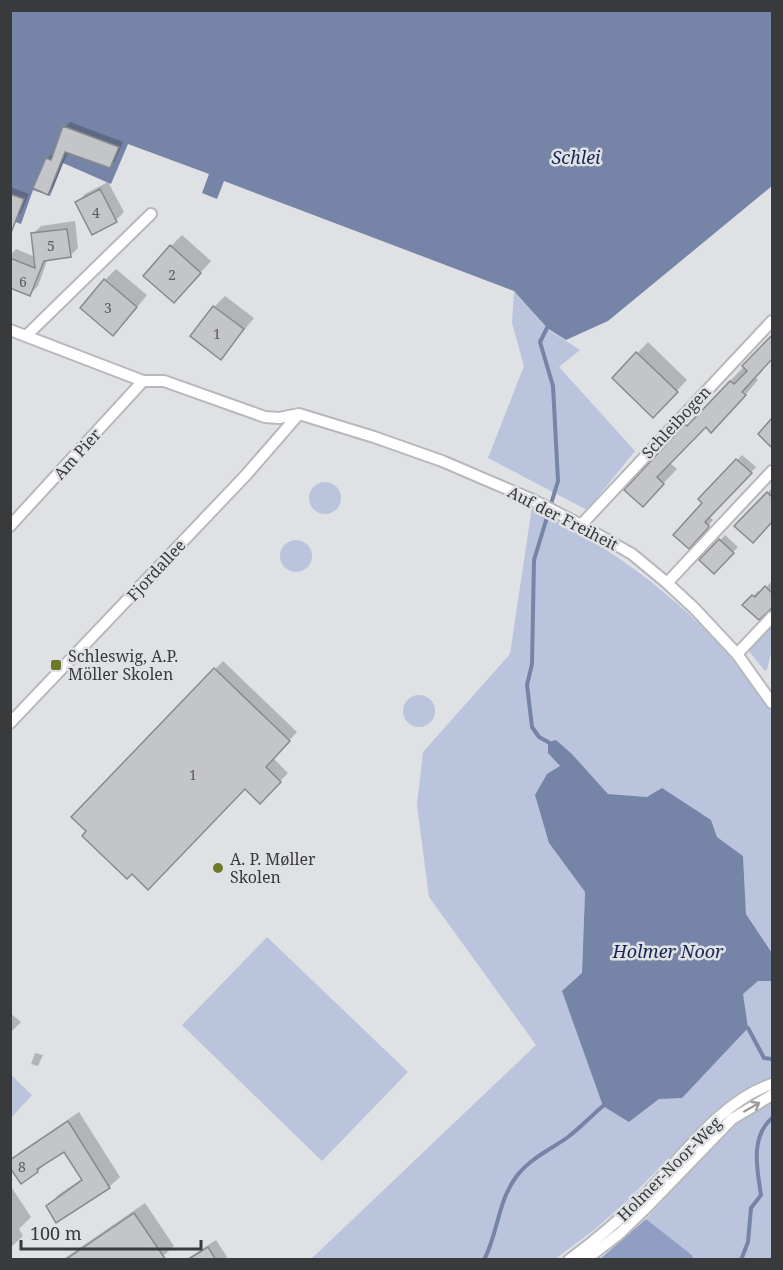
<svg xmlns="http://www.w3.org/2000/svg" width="783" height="1270" viewBox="0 0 783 1270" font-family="'Noto Serif',serif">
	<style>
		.green { fill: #bac4dd }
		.forest { fill: #909ec3 }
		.water { fill: #7684a7 }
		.shadow { fill: #0003 }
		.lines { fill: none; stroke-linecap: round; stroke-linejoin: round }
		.stream { stroke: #7684a7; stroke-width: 4 }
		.building { fill: #c3c5c9; stroke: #888a8e; stroke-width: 1.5 }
		.minor-casing { stroke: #b6b8bc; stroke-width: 14 }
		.minor { stroke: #fff; stroke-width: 10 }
		.oneway { stroke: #9c9c9d }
		.poi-dot { fill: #6c7a27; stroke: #dfe1e5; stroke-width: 2 }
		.labels { text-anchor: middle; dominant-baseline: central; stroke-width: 5; stroke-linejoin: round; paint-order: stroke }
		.number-label { font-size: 14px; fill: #5c5d5e }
		.street-label { font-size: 16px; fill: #393a3b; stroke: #dfe1e5 }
		.poi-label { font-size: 16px; fill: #393a3b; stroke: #dfe1e5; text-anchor: start }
		.water-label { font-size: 18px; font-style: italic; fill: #192655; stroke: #dfe1e5 }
	</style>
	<rect width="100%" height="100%" fill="#dfe1e5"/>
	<path class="green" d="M514,291L546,328L580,350L559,367L635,451L587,510L488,458L524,366L512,323Z
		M309 498a16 16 0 1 1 32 0a16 16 0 1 1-32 0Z
		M532,507C629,557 712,620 772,713V953L746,914L743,856L717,837L711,820L647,797L608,794L572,754L556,740L560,766L549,843L585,892L582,973L629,1122L659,1099L742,994L758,981H772V1078L756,1084L733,1097L711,1115L626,1202L594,1230L555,1259L310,1260L536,1045L429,897L417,805L423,752L510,654Z
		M280 556a16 16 0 1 1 32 0a16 16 0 1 1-32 0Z
		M772,624V649L767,670L765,671L748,650Z
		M403 711a16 16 0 1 1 32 0a16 16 0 1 1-32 0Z
		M267,937L408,1072L322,1161L182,1025Z
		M10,1074L32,1095L11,1118H10Z
		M772,1099V1259H692V1256L646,1219L691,1169L749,1112Z"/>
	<path class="forest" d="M646,1219L693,1256L692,1259H600Z"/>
	<path class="water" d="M10,11H772V186L608,321L566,340L547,328L514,291L224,181L217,199L202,193L209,174L128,144L111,184L63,163L50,196L33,190L21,224L10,220Z
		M556,740L572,754L608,794L647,797L662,788L711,820L717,837L743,856L746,914L772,953V981H758L743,994L748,1028L682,1098L659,1099L629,1122L603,1106L562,991L582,973L585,892L549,843L535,795L547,774L560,766L548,753V742Z"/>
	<path class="shadow" d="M70,122L123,142L115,161L110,166L68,152L53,188L48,193L47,159L52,154L54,155L65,127Z
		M108,182L124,212L116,220L77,203L85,194Z
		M10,187L29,194L21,213L16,218L10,216Z
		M75,221L78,248L70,256L48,258L38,286L30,294L10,287V255L16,249L35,257L33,234L41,226Z
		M182,235L211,261L185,290L171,246Z
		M116,269L147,295L124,323L105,280Z
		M225,296L254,318L221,358L214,307Z
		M772,337V358L755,377L758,380L734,408L706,425L669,462L677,469L656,491L626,490Z
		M648,342L687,380L653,416L614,378Z
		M742,455L756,467L709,516L713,520L694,542L705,503L700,499Z
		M772,488V520L753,541L736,526Z
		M725,535L738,547L714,572L702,560Z
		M772,581V606L759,618L744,605L758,591L761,593Z
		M223,661L297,732L273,758L288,773L268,794L245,787L88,831L73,816Z
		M10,1013L21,1022L10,1033Z
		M35,1053L43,1055L38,1066L31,1064Z
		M79,1112L120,1177L109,1187L48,1206L58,1195L83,1178L65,1150L49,1160L38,1171L10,1161L20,1152Z
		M10,1185L31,1217L19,1229L23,1236L10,1248Z
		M145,1203L174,1246L159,1260H62Z
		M216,1240L227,1257L224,1260H185Z"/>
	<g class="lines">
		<path class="stream" d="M547,328L540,342L553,386L558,481L534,560L532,664L527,685L532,727L539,737L548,742
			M748,1028L764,1058L772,1059
			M484,1260C498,1233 498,1201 516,1177C529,1159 550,1150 568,1137C580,1128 591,1116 603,1106
			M741,1260L748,1242L751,1208L761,1195C757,1169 750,1137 772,1118"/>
	</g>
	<path class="building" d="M63,126L119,147L110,168L65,152L48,195L33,188L46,158L51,160Z
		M100,189L117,222L92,235L75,202Z
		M10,194L24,199L11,233H10Z
		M67,229L71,257L44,261L30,296L10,288V258L35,268L31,233Z
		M170,245L201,273L174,303L143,276Z
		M104,279L137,307L113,336L80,308Z
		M213,306L244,329L221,360L190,336Z
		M772,335V359L742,392L746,395L711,433L706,427L657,477L664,484L643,507L624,490L685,424L687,426L730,381L734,384L747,371L742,366Z
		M636,352L678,392L653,418L612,378Z
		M772,418V448L758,434Z
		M736,459L752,473L705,522L709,526L708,528L689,549L673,535L702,503L698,499Z
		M767,492L772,497V522L753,543L734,526Z
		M719,539L734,553L714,574L699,560Z
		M765,586L772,593V608L759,620L742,605L752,595L755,597Z
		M214,668L290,741L266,767L281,782L260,804L245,789L148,890L132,874L127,879L82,836L86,831L71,817Z
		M68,1121L110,1188L56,1223L46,1206L82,1180L64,1152L37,1169L38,1172L21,1184L10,1168V1160Z
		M134,1213L166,1260H65Z
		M208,1247L216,1260H187Z"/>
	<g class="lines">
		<defs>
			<path id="minor" d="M10,330L143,381H164L265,417L279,418L299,414L374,437L442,461L533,500L581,525L632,554L667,583L694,608L737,654L772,703
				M26,336L151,214
				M581,525L772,321
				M10,526L143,381
				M667,583L772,471
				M737,654L772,617
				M10,723L246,475L299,414
				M569,1260C596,1240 622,1218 646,1194C683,1156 721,1101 772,1084
				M585,1260L619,1234L646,1208L732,1119L772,1095"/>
		</defs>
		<use href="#minor" class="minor-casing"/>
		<use href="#minor" class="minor"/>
	</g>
	<defs><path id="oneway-shaft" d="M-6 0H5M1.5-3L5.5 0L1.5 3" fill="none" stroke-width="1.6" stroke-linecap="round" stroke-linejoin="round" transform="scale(1.5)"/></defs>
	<use class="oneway" href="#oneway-shaft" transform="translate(752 1107) rotate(-30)"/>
	<g class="poi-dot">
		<rect x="50" y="659" width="12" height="12" rx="3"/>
		<circle cx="218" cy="868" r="6"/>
	</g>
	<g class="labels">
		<g class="number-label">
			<text x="96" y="212">4</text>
			<text x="51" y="245">5</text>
			<text x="172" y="274">2</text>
			<text x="23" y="281">6</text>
			<text x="108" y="307">3</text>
			<text x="217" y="333">1</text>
			<text x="193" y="774">1</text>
			<text x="22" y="1166">8</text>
		</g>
		<g class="street-label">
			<text transform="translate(676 422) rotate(-47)">Schleibogen</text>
			<text transform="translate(77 454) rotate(-48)">Am Pier</text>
			<text transform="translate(563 518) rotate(27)">Auf der Freiheit</text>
			<text transform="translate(156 570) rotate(-47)">Fjordallee</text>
			<text transform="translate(669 1169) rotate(-45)">Holmer-Noor-Weg</text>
		</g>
		<g class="poi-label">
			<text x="68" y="656">Schleswig, A.P.<tspan x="68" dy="18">Möller Skolen</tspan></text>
			<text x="230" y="859">A. P. Møller<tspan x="230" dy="18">Skolen</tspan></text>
		</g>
		<g class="water-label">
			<text x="576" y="157">Schlei</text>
			<text x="668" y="951">Holmer Noor</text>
		</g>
	</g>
	<rect width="783" height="1270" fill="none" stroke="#393a3b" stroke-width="24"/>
	<path d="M21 1240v9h180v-9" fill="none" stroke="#393a3b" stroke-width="3"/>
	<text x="30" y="1240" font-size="18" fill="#393a3b" stroke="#dfe1e5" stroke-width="4.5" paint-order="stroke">100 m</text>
</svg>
